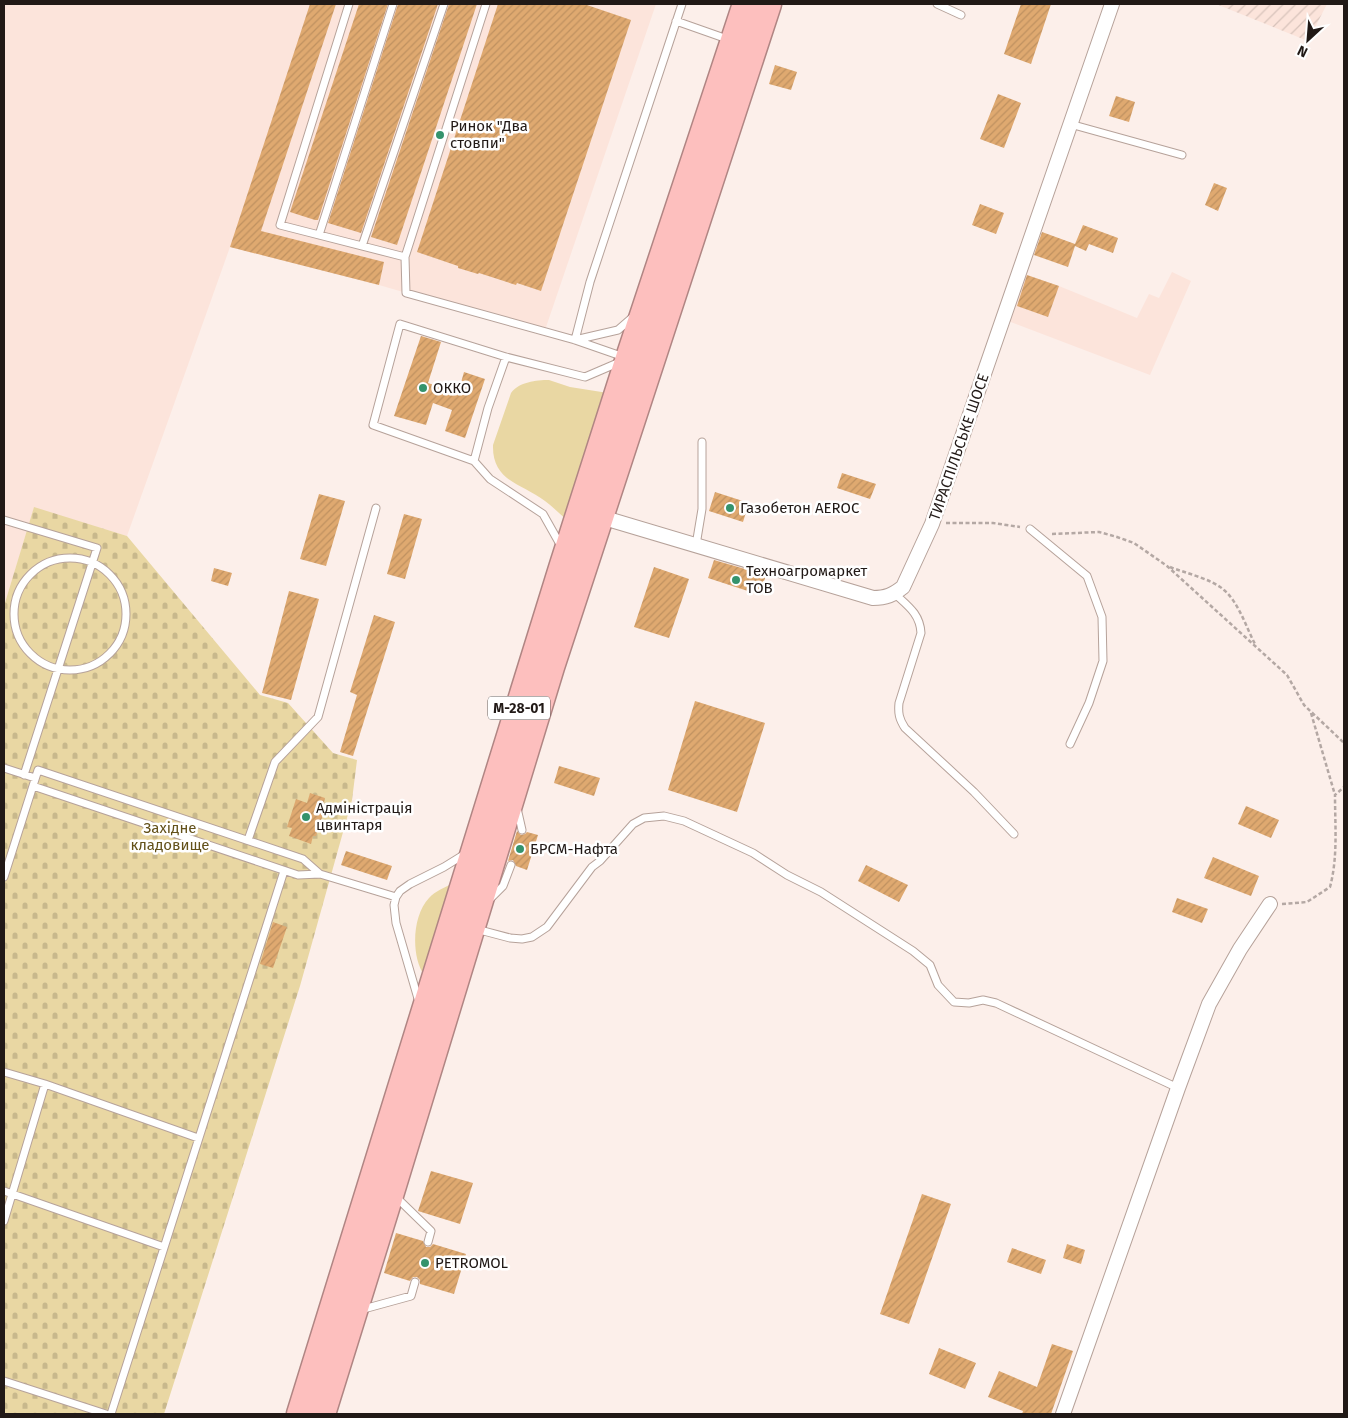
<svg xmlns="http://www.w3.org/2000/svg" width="1348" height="1418" viewBox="0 0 1348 1418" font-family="'Fira Sans',sans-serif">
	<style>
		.built { fill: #fce4db }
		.industrial { fill: url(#industrial-furrows) }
		.green { fill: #e9d7a3 }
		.cemetery { fill: url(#cemetery-stones) }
		.building { fill: url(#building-hatch) }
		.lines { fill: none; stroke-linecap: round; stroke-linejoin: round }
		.lane-casing { stroke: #b6a29a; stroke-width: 9 }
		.street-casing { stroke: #b6a29a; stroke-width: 16 }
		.highway-casing { stroke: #b08583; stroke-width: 29 }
		.path { stroke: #b4a8a4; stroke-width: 2.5; stroke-dasharray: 4 2.5; stroke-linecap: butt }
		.lane { stroke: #fff; stroke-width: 7 }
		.street { stroke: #fff; stroke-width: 14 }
		.highway { stroke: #fdbfbe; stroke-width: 26 }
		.poi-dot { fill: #35936c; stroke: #fff; stroke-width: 2 }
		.labels { text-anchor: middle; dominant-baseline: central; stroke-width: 5; stroke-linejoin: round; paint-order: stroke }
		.shield { fill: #fff; stroke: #645e5c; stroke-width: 1 }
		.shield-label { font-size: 14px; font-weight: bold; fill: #211916 }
		.poi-label { font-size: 15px; fill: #211916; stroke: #fff; text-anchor: start }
		.street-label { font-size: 15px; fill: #211916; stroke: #fff }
		.park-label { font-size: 15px; fill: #63511a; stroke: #fff }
	</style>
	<defs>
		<pattern id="industrial-furrows" width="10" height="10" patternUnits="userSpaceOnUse" patternTransform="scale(1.25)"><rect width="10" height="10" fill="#fce4db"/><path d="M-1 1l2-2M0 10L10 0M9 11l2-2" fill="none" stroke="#d8c3bb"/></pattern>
		<pattern id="cemetery-stones" width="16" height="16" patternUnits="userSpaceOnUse" patternTransform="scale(1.25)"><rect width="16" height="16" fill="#e9d7a3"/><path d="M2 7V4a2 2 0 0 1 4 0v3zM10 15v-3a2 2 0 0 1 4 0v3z" fill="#c8b88c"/></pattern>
		<pattern id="building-hatch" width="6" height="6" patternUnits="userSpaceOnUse" patternTransform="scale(1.25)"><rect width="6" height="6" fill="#dfa970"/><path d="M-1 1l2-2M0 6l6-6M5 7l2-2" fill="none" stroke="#bf9160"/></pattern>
	</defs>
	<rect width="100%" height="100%" fill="#fcefea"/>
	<path class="built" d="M4,4H656L544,333L379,285L230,247L127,536L34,508L4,606Z
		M1172,272L1191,281L1150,375L1008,321L1023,274L1059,286L1137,318L1149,294L1159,298Z"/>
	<path class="industrial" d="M1216,4H1327L1308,41Z"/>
	<path class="green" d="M549,380L570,387L608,393L569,522C561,515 553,507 545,501C522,483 492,482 493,445L511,393C519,382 536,380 549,380Z
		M455,882L424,975C411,956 412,916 429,898C435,891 446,887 455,882Z"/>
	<path class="cemetery" d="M34,507L127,536L260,695L288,703L333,753L357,760L352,800L300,986L164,1414H4V606Z"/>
	<path class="building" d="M310,4H336L261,231L384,262L379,285L230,247Z
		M359,4H388L318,220H315L290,212Z
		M398,4H438L361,233L328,223Z
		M449,4H477L397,245L371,237Z
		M498,4H584L631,20L541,291L517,283L516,285L479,273L478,274L458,268V266L417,252Z
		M1021,4H1051L1031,64L1004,54Z
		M775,65L797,72L791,90L769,84Z
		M998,94L1021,103L1004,148L980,139Z
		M1116,96L1135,102L1129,122L1109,116Z
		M1214,183L1227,188L1218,211L1205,205Z
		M980,204L1004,213L996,234L972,225Z
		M1083,225L1118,238L1113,253L1089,244L1086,251L1075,246L1068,267L1034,255L1042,232L1075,244Z
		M1027,275L1059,286L1048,317L1017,306Z
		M421,336L441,342L428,383L458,393L464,372L485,379L465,438L445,431L452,410L433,403L426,425L394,416Z
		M842,473L876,484L870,499L837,488Z
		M715,492L749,503L743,522L709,511Z
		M319,494L345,501L326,566L300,559Z
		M404,514L422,519L405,579L387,574Z
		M714,560L766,575L760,595L708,578Z
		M654,567L689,579L669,638L634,627Z
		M214,568L232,573L228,586L211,581Z
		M289,591L319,599L291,700L262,693Z
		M374,615L395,622L353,756L340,752L357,695L350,692Z
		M695,701L765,723L737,812L668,790Z
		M559,766L600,778L594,796L554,783Z
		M310,793L325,798L323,807L325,808L316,836H313L311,844L289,836L292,828L287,827L296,799L307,803Z
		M1246,806L1279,820L1271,838L1238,824Z
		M517,831L521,835L525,834L527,832L538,835L527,870L516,866L513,860L508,861Z
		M346,851L392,866L387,880L341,865Z
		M1213,857L1259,876L1251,896L1204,878Z
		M866,865L908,885L899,902L858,881Z
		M1177,898L1208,909L1202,923L1172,912Z
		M273,922L287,927L273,968L260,964Z
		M431,1171L473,1183L460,1224L418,1211Z
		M922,1194L951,1204L909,1324L880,1314Z
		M396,1233L423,1241L426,1247H430L433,1244L466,1254L454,1294L420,1284V1280L417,1277H413L410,1281L384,1273Z
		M1067,1244L1085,1250L1081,1264L1063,1258Z
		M1012,1248L1046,1260L1041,1274L1007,1262Z
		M1052,1344L1073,1351L1051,1414H1022L1023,1411L988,1397L999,1371L1037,1387Z
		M939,1348L976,1363L965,1389L929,1374Z"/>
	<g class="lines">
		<defs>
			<path id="lane" d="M349,4L280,225L405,257L406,293L575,340L624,357
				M937,4L961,15
				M676,21L730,40
				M1070,124L1182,155
				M319,235L393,4
				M362,246L444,4
				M405,257L486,4
				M575,340L590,282L682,4
				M575,340L618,330L633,317
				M474,461L373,425L400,324L506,357
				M4,520L97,548L24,775
				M1030,529L1087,576L1102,617L1103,661L1089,703L1070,744
				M696,545L702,509V442
				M561,546L543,514L490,479L474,461L488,408L506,357L585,377L620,362
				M14 614a56 56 0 1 1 112 0a56 56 0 1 1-112 0Z
				M895,594C908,606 920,614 921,633L899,703C898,713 899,719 905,728L974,792L1014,834
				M4,768L35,778
				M33,786L298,875L320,874L396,897
				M517,808L522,830
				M248,840L275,762L318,717L376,508
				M4,877L38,770L303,859L320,874
				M491,898L503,886L511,865
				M476,929L510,938L522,939L532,937L547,927L592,867L600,861L633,824L644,818L664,816L684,821L753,853L787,875L821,892L913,951L930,965L938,985L954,1002L969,1003L983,1000L996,1003L1178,1088
				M419,1002L396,923L394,905L396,897L400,891L410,884L444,867L465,854
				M4,1072L45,1084L198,1138
				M4,1191L164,1247
				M395,1196L431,1231L428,1242
				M4,1221L45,1084
				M360,1310L411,1296L415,1282
				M4,1381L106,1414
				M111,1414L284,871"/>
			<path id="street" d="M601,517L873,598C886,598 893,595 903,587L932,524L1112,4
				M1063,1414L1178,1088L1209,1004L1240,949L1270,904"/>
			<path id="highway" d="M300,1414L562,568L629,358L746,4
				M322,1414L391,1192L551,667L768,4"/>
		</defs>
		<use href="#lane" class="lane-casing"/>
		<use href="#street" class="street-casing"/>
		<use href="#highway" class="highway-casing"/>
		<path class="path" d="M946,523H993L1020,527
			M1052,534L1099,532L1117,537L1134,543L1167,566L1287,675L1304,705L1344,743
			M1170,567C1185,573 1212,579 1224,590C1239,603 1246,627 1255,644
			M1311,713L1335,795
			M1282,904L1307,902L1330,887C1338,857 1335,826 1335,795L1344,787"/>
		<use href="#lane" class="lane"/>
		<use href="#street" class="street"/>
		<use href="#highway" class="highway"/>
	</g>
	<g class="poi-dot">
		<circle cx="440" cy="135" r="5"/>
		<circle cx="423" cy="388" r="5"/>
		<circle cx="730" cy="508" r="5"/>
		<circle cx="736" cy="580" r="5"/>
		<circle cx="306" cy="817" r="5"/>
		<circle cx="520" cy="849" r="5"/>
		<circle cx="425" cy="1263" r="5"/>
	</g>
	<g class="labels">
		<rect class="shield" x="488" y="696.5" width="62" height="23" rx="4"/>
		<g class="shield-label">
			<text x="519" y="708">М-28-01</text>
		</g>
		<g class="poi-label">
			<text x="450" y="126">Ринок "Два<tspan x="450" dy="17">стовпи"</tspan></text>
			<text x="433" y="388">ОККО</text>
			<text x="740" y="508">Газобетон AEROC</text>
			<text x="746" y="571">Техноагромаркет<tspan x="746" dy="17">ТОВ</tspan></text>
			<text x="316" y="808">Адміністрація<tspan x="316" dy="17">цвинтаря</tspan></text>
			<text x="530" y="849">БРСМ-Нафта</text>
			<text x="435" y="1263">PETROMOL</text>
		</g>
		<g class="street-label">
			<text transform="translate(959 447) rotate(-71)">ТИРАСПІЛЬСЬКЕ ШОСЕ</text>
		</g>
		<g class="park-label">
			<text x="170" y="828">Західне<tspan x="170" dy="17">кладовище</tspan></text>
		</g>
	</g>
	<rect width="1348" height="1418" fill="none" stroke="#211916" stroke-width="10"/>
	<g transform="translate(1308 40) rotate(206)" stroke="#ffffff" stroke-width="4" paint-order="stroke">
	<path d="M0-4L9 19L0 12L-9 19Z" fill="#211916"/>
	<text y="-8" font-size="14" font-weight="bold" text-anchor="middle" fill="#211916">N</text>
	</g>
</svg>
